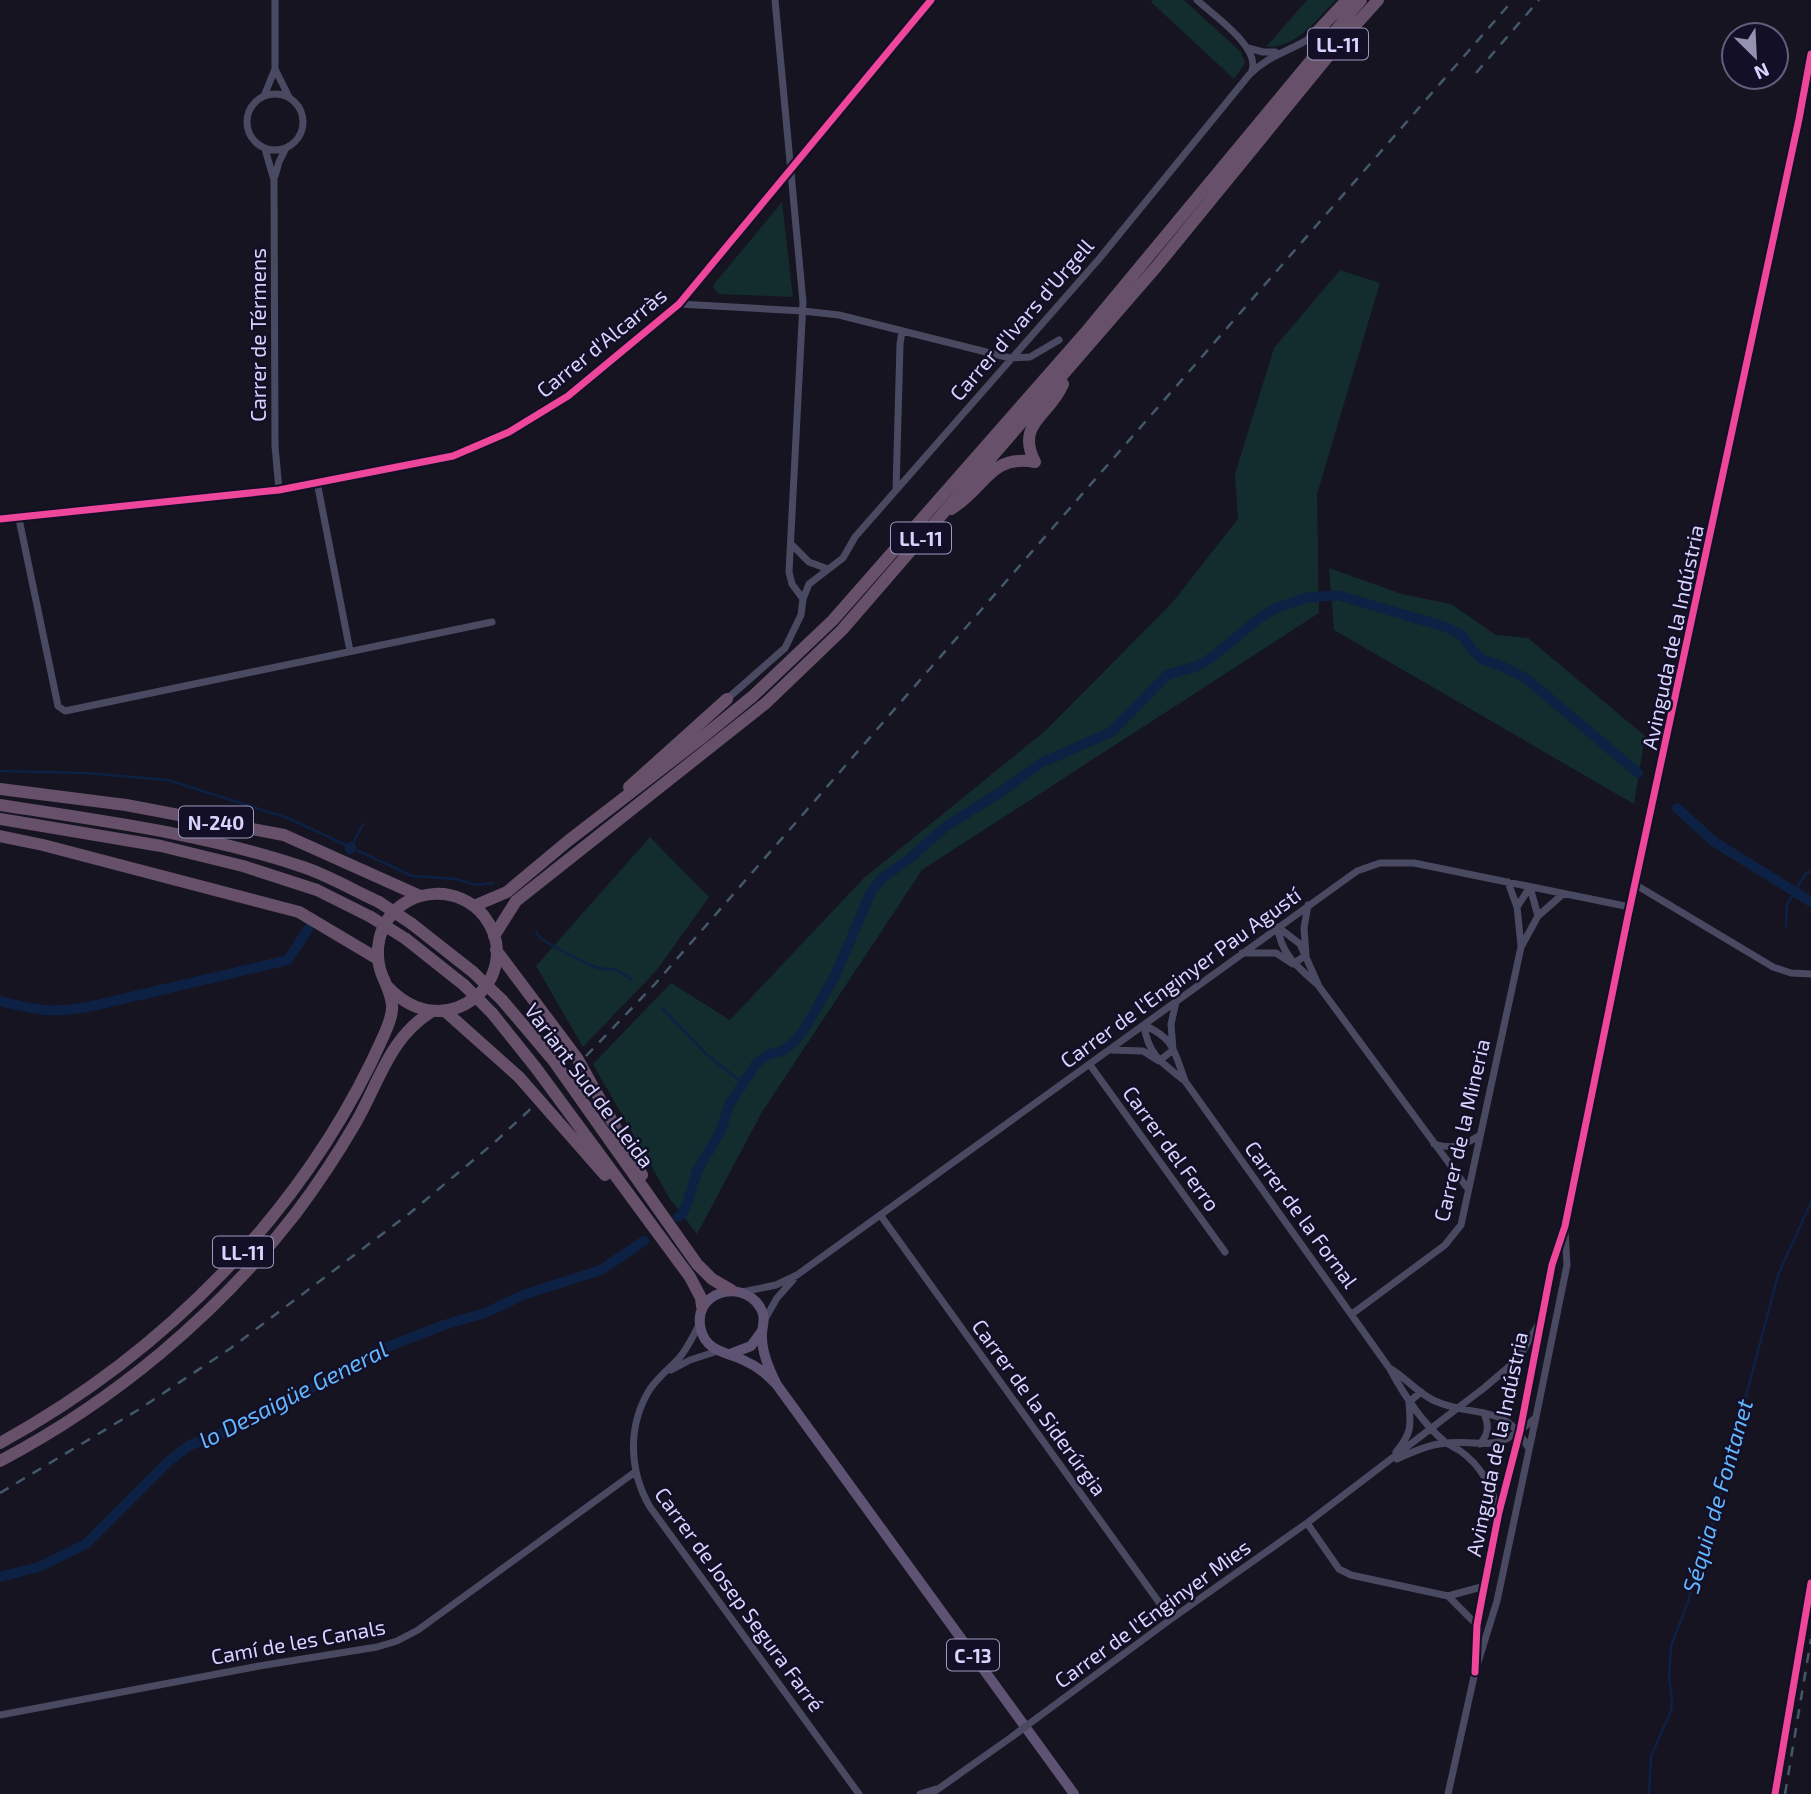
<svg xmlns="http://www.w3.org/2000/svg" width="1811" height="1794" viewBox="0 0 1811 1794" font-family="'Exo 2',sans-serif">
	<style>
		.green { fill: #132c2d }
		.lines { fill: none; stroke-linecap: round; stroke-linejoin: round }
		.stream { stroke: #0d2144; stroke-width: 2.5 }
		.canal { stroke: #0d2144; stroke-width: 10 }
		.street { stroke: #4a4962; stroke-width: 7 }
		.primary { stroke: #5e5373; stroke-width: 10 }
		.highway { stroke: #67516a; stroke-width: 12 }
		.rail { stroke: #43596b; stroke-width: 2.5; stroke-dasharray: 10 9; stroke-linecap: butt }
		.street-bridge { stroke: #4a4962; stroke-width: 7 }
		.highway-bridge { stroke: #67516a; stroke-width: 12 }
		.cycleway-casing { stroke: #130f26; stroke-width: 11 }
		.cycleway { stroke: #ed469a; stroke-width: 7 }
		.labels { text-anchor: middle; dominant-baseline: central; stroke-width: 5; stroke-linejoin: round; paint-order: stroke }
		.shield { fill: #130f26; stroke: #9e99be; stroke-width: 2 }
		.shield-label { font-size: 19px; font-weight: bold; fill: #d9d4ff }
		.street-label { font-size: 21px; fill: #d9d4ff; stroke: #130f26 }
		.water-label { font-size: 23px; font-style: italic; fill: #62b6ff; stroke: #130f26 }
	</style>
	<rect width="100%" height="100%" fill="#161421"/>
	<path class="green" d="M1153,0H1184L1241,52L1245,63L1234,79L1151,2Z
		M1307,0H1336C1316,20 1297,48 1266,47Z
		M782,202L793,297L719,294L713,287L715,283Z
		M1340,270L1380,283L1317,494L1319,613L922,870L762,1112L697,1234L670,1199L593,1064L671,983L730,1020L864,878L1045,731L1172,603L1238,519L1235,474L1274,348Z
		M1329,568L1402,594L1451,604L1496,635L1528,638L1645,736L1634,804L1334,630Z
		M650,837L709,897L656,971L583,1047L536,966Z"/>
	<g class="lines">
		<path class="stream" d="M0,771L86,773L168,780L288,818L412,876L456,879L476,885L493,883
			M351,847L363,824
			M1786,926L1787,905L1806,873L1811,872
			M536,932L541,939L567,954L597,968L616,970L632,979
			M662,1008L707,1055L744,1084
			M1649,1794L1651,1756L1671,1711L1672,1698L1669,1678L1671,1646L1688,1602L1696,1570L1713,1522L1778,1275L1811,1202"/>
		<path class="canal" d="M1677,808L1713,841L1811,902
			M350,849L351,847
			M0,1001C41,1011 55,1014 97,1005L288,960L308,929
			M678,1217L682,1214L688,1201L697,1171L720,1132L730,1103L756,1064L767,1055L782,1051L794,1042L804,1030L834,978L871,892L881,879L909,859L945,827L1002,791L1041,763L1111,732L1167,675L1197,666L1211,658L1261,617L1274,609L1305,598L1337,595L1446,627L1463,636L1471,649L1483,660L1499,665L1527,679L1638,773
			M0,1577L39,1567L86,1544L169,1461L190,1445L238,1427L314,1387L374,1352L444,1325L485,1313L523,1295L601,1270L644,1241"/>
		<path class="street" d="M275,0V69L289,97
			M775,0L803,302L789,572L792,584L803,599
			M1197,0C1213,15 1260,47 1252,70
			M1248,48L1263,52H1275
			M247 122a28 28 0 1 1 56 0a28 28 0 1 1-56 0Z
			M264,96L275,69
			M265,149L274,180L275,446L279,490
			M275,176L279,162L286,148
			M679,304L803,311L839,315L1010,358L1030,357L1059,340
			M317,482L350,651
			M896,489L900,344L902,331
			M0,519L279,490L453,456L509,432L568,396L679,304L931,0
			M19,519L58,706L65,711L492,622
			M792,545L809,562L828,569
			M727,699L785,648L801,615L803,599L809,584L843,558L855,537L1099,259L1249,75C1270,54 1289,52 1312,37
			M1508,882L1517,907L1521,946
			M1636,885L1773,967L1791,973L1811,974
			M1530,887L1538,916
			M1517,907L1530,887
			M1278,927C1280,954 1299,968 1318,985L1468,1189
			M1278,927L1300,944L1318,984
			M1242,953H1276L1293,964L1306,955L1304,928L1308,905
			M1144,1025C1175,1039 1174,1051 1185,1081L1390,1369C1404,1395 1421,1422 1445,1442C1449,1445 1454,1447 1459,1450C1482,1466 1491,1486 1499,1512
			M1144,1025C1148,1055 1162,1063 1185,1081
			M1111,1050L1143,1051L1159,1061L1173,1050L1171,1024L1176,1002
			M1090,1065L1225,1252
			M1434,1144C1453,1150 1462,1146 1479,1136
			M881,1216L1171,1619
			M742,1292L776,1285L797,1275L1357,871L1380,863H1414L1630,907
			M1352,1314L1445,1245L1461,1225L1521,947L1538,916L1563,894
			M765,1319L777,1298L793,1280
			M699,1325C693,1336 688,1347 680,1357C670,1368 658,1377 650,1389C627,1426 629,1471 650,1507L859,1794
			M1391,1369C1406,1378 1419,1394 1435,1401C1475,1419 1505,1401 1529,1449
			M671,1370L690,1360L718,1351
			M1480,1444C1489,1433 1489,1426 1484,1413
			M1396,1452C1412,1433 1411,1426 1409,1402L1421,1392
			M1397,1459C1411,1453 1424,1446 1439,1444C1487,1437 1491,1458 1535,1418
			M1307,1523L1339,1569L1351,1575L1448,1596L1485,1586
			M1448,1596L1477,1625
			M1475,1672L1477,1625L1482,1598L1499,1512L1520,1431L1552,1265L1565,1226L1628,916L1799,119L1811,54
			M0,1715L259,1666L377,1647L397,1641L418,1630L635,1472
			M1037,1718L1171,1619L1307,1523L1484,1388L1518,1359L1538,1325
			M920,1794L936,1789
			M931,1794L1013,1736
			M1448,1794L1475,1672L1497,1601L1536,1417L1567,1265L1565,1230"/>
		<path class="primary" d="M730,1354L751,1346L762,1331
			M777,1385C768,1376 759,1367 747,1362C729,1352 707,1353 701,1330C691,1293 741,1277 760,1307C766,1317 763,1323 762,1333C761,1351 769,1369 777,1385L1074,1794"/>
		<path class="highway" d="M1312,37L1347,0
			M1035,462C1015,423 1050,416 1063,384
			M951,509C986,488 989,454 1035,462
			M629,787L727,699
			M0,789L126,805L284,835L420,896
			M0,805C102,821 207,834 306,868C331,877 355,891 379,902
			M0,819L161,846L243,866L317,890L371,917
			M0,836L43,845L299,912L378,959
			M474,906L507,892L568,841L699,740L753,696L833,620L1085,333L1361,0
			M412,924L473,972
			M494,936L516,901L766,703L842,630L1157,266L1335,48L1378,0
			M406,939L464,985
			M496,950L577,1058L642,1175
			M502,1000L553,1060L697,1264L712,1279L731,1290
			M445,1011L519,1077L605,1175
			M492,1013L536,1068L690,1277L701,1298L702,1306
			M0,1443C166,1352 307,1209 384,1035C388,1025 393,1015 392,1005C391,994 386,984 382,975C375,957 377,935 388,919C410,887 460,885 484,916C529,975 447,1051 387,986
			M0,1461C114,1401 217,1315 296,1213C317,1185 337,1155 355,1124C379,1083 389,1038 431,1012"/>
		<path class="rail" d="M1476,73L1539,0
			M586,1056L655,984L1513,0
			M0,1493L138,1410L231,1348L410,1213L495,1142L537,1103
			M1785,1794L1811,1639"/>
		<path class="street-bridge" d="M1013,1736L1037,1718"/>
		<path class="highway-bridge" d="M379,902L412,924
			M371,917L406,939
			M473,972L502,1000
			M464,985L492,1013"/>
		<defs>
			<path id="cycleway" d="M0,519L279,490L453,456L509,432L568,396L679,304L931,0
				M1475,1672L1477,1625L1482,1598L1499,1512L1520,1431L1552,1265L1565,1226L1628,916L1799,119L1811,54
				M1775,1794L1811,1583"/>
		</defs>
		<use href="#cycleway" class="cycleway-casing"/>
		<use href="#cycleway" class="cycleway"/>
	</g>
	<g class="labels">
		<g class="shield">
			<rect x="1308" y="28.5" width="60" height="31" rx="5"/>
			<rect x="891" y="522.5" width="60" height="31" rx="5"/>
			<rect x="179" y="806.5" width="74" height="31" rx="5"/>
			<rect x="213" y="1236.5" width="60" height="31" rx="5"/>
			<rect x="947" y="1639.5" width="52" height="31" rx="5"/>
		</g>
		<g class="shield-label">
			<text x="1338" y="44">LL-11</text>
			<text x="921" y="538">LL-11</text>
			<text x="216" y="822">N-240</text>
			<text x="243" y="1252">LL-11</text>
			<text x="973" y="1655">C-13</text>
		</g>
		<g class="street-label">
			<text transform="translate(1021 319) rotate(-49)">Carrer d'Ivars d'Urgell</text>
			<text transform="translate(257 335) rotate(-90)">Carrer de Térmens</text>
			<text transform="translate(601 342) rotate(-39)">Carrer d'Alcarràs</text>
			<text transform="translate(1672 637) rotate(-78)">Avinguda de la Indústria</text>
			<text transform="translate(1180 977) rotate(-36)">Carrer de l'Enginyer Pau Agustí</text>
			<text transform="translate(590 1085) rotate(53)">Variant Sud de Lleida</text>
			<text transform="translate(1461 1130) rotate(-77)">Carrer de la Mineria</text>
			<text transform="translate(1172 1148) rotate(54)">Carrer del Ferro</text>
			<text transform="translate(1302 1214) rotate(54)">Carrer de la Fornal</text>
			<text transform="translate(1040 1407) rotate(54)">Carrer de la Siderúrgia</text>
			<text transform="translate(1496 1444) rotate(-78)">Avinguda de la Indústria</text>
			<text transform="translate(740 1599) rotate(54)">Carrer de Josep Segura Farré</text>
			<text transform="translate(1152 1613) rotate(-36)">Carrer de l'Enginyer Mies</text>
			<text transform="translate(298 1641) rotate(-10)">Camí de les Canals</text>
		</g>
		<g class="water-label">
			<text transform="translate(293 1394) rotate(-27)">lo Desaigüe General</text>
			<text transform="translate(1717 1496) rotate(-74)">Séquia de Fontanet</text>
		</g>
	</g>
	<g transform="translate(1755 56) rotate(156)"><circle r="33" fill="#130f26" stroke="#625e7d" stroke-width="2"/>
	<path d="M0-5L12 26L0 18L-12 26Z" fill="#9591b1"/>
	<text y="-10" font-size="19" font-weight="bold" text-anchor="middle" fill="#d9d4ff">N</text>
	</g>
</svg>
